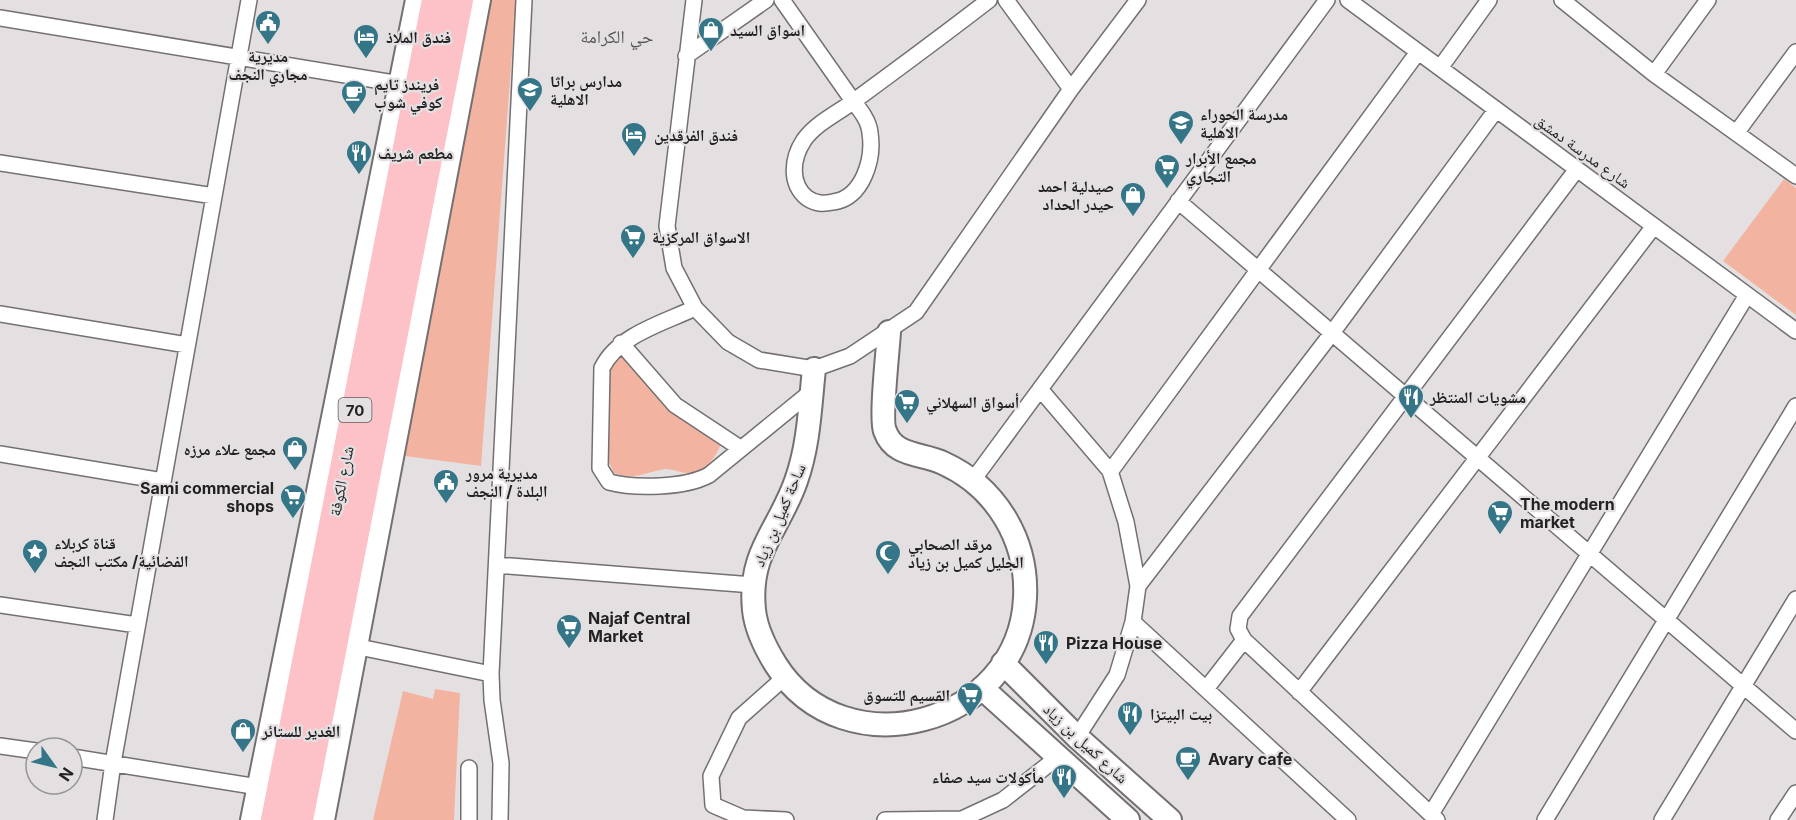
<svg xmlns="http://www.w3.org/2000/svg" width="1796" height="820" viewBox="0 0 1796 820" font-family="Inter,'Noto Naskh Arabic',sans-serif">
	<style>
		.green { fill: #f3b3a1 }
		.lines { fill: none; stroke-linecap: round; stroke-linejoin: round }
		.street-casing { stroke: #747072; stroke-width: 18 }
		.secondary-casing { stroke: #747072; stroke-width: 26 }
		.highway-casing { stroke: #b08a8e; stroke-width: 32 }
		.street { stroke: #fff; stroke-width: 15 }
		.secondary { stroke: #fff; stroke-width: 22 }
		.highway { stroke: #fcc2c8; stroke-width: 28 }
		.labels { text-anchor: middle; dominant-baseline: central; stroke-width: 4.5; stroke-linejoin: round; paint-order: stroke }
		.shield { fill: #e4e0e2; stroke: #5d5b5c; stroke-width: 1.5 }
		.shield-label { font-size: 15px; font-weight: bold; fill: #232223 }
		.poi-label { font-size: 16px; font-weight: bold; fill: #232223; stroke: #e4e0e2; text-anchor: start }
		.street-label { font-size: 16px; fill: #232223; stroke: #e4e0e2 }
		.neighbourhood-label { font-size: 18px; fill: #595657; stroke: #e4e0e2 }
	</style>
	<rect width="100%" height="100%" fill="#e4e0e2"/>
	<path class="green" d="M487,0H516L481,466L405,456Z
		M1784,179L1796,188V315L1723,261Z
		M623,356C654,397 678,416 721,443C718,455 703,475 688,473C681,473 673,469 665,469C646,472 633,481 614,473L608,460V369Z
		M435,689L460,693L454,820H373L403,691L433,699Z"/>
	<g class="lines">
		<defs>
			<path id="street" d="M694,0L667,226L674,268L695,308L728,342L759,360L814,369L850,356L916,312L1071,89L1138,0
				M782,0L853,101C861,111 869,121 870,133C874,159 863,198 833,202C823,204 816,204 807,198C789,183 792,158 804,140C816,123 838,113 854,101C899,68 945,34 989,0
				M1006,0L1071,89
				M1348,0L1796,331
				M1562,0L1654,74L1796,176
				M0,18L400,84
				M686,56L766,0
				M1440,68L1489,0
				M1654,74L1708,0
				M1737,132L1796,52
				M0,163L214,196
				M1178,201L1796,731
				M695,308C663,323 618,335 602,368L600,468L609,482C635,489 685,488 709,475L812,391
				M0,314L187,345
				M621,343L675,405L740,448
				M1040,389L1110,471L1126,522L1138,586L1133,622L1117,675L1077,737
				M0,454L163,481
				M1110,472L1418,52
				M973,480L1327,0
				M497,565L753,585
				M1138,586L1332,333L1496,110
				M0,605L137,625
				M1133,622L1348,820
				M354,646L491,674
				M784,678L739,718L711,776L713,805L743,818L786,820
				M1206,689L1244,640
				M1299,692L1654,226
				M0,746L36,751
				M72,757L258,787
				M469,768V820
				M1431,814L1747,295
				M105,820L113,763L249,0
				M500,820L501,763L492,700L491,674L524,0
				M885,820L962,819L1003,800L1058,757
				M1437,820L1244,640L1238,629L1240,616L1577,169
				M1545,820L1796,406
				M1662,820L1796,599
				M1778,820L1796,793"/>
			<path id="secondary" d="M814,369C810,406 809,445 796,481C779,530 748,552 754,610C756,630 766,649 776,665C844,772 1019,725 1025,598C1028,540 996,487 943,463C922,453 894,457 885,431C880,420 888,349 889,332
				M1003,663L1077,737L1170,820
				M982,688L1128,820
				M252,820L417,0
				M323,820L479,0"/>
			<path id="highway" d="M275,820L436,0
				M299,820L459,0"/>
		</defs>
		<use href="#street" class="street-casing"/>
		<use href="#secondary" class="secondary-casing"/>
		<use href="#highway" class="highway-casing"/>
		<use href="#street" class="street"/>
		<use href="#secondary" class="secondary"/>
		<use href="#highway" class="highway"/>
	</g>
	<defs>
		<symbol id="civic-pin" viewBox="-11 -11 22 30"><path d="M0 17L-7.5 6A9.5 9.5 0 1 1 7.5 6Z" fill="#347687" stroke="#e4e0e2"/><path d="M-.6-6.5H3V-4.5H.6V-3L4-1V1h2V6H-6V1h2V-1L-.6-3ZM-1.2 2.5V6h2.4V2.5Z" fill="#fff"/></symbol>
		<symbol id="shop-pin" viewBox="-11 -11 22 30"><path d="M0 17L-7.5 6A9.5 9.5 0 1 1 7.5 6Z" fill="#347687" stroke="#e4e0e2"/><path d="M-5-2.5h2.3a2.7 3.5 0 0 1 5.4 0H5L5.5 6h-11ZM-1.5-2.5h3a1.5 2.3 0 0 0-3 0Z" fill="#fff"/></symbol>
		<symbol id="hotel-pin" viewBox="-11 -11 22 30"><path d="M0 17L-7.5 6A9.5 9.5 0 1 1 7.5 6Z" fill="#347687" stroke="#e4e0e2"/><path d="M-6-4.5h1.5V1H6V5H4.5V3h-9V5H-6ZM-4 0a1.8 1.8 0 1 1 3.6 0ZM.5 0V-2.5h3Q6-2.5 6 0Z" fill="#fff"/></symbol>
		<symbol id="school-pin" viewBox="-11 -11 22 30"><path d="M0 17L-7.5 6A9.5 9.5 0 1 1 7.5 6Z" fill="#347687" stroke="#e4e0e2"/><path d="M0-5L7-2L0 1L-7-2ZM-4 1L0 2.5L4 1V4Q0 6-4 4Z" fill="#fff"/></symbol>
		<symbol id="cafe-pin" viewBox="-11 -11 22 30"><path d="M0 17L-7.5 6A9.5 9.5 0 1 1 7.5 6Z" fill="#347687" stroke="#e4e0e2"/><path d="M-5.5-4.5H6V0H3Q3 3.5 0 3.5H-2.5Q-5.5 3.5-5.5 0ZM3-3.2v2h1.7v-2ZM-6 4.5H4V6H-6Z" fill="#fff"/></symbol>
		<symbol id="restaurant-pin" viewBox="-11 -11 22 30"><path d="M0 17L-7.5 6A9.5 9.5 0 1 1 7.5 6Z" fill="#347687" stroke="#e4e0e2"/><path d="M-5-6h1v4h1v-4h1v4h1v-4h1v5L-1.5 .5V6h-2V.5L-5-1ZM5-6V6H3V1.5H1.5Q1.5-4 5-6Z" fill="#fff"/></symbol>
		<symbol id="supermarket-pin" viewBox="-11 -11 22 30"><path d="M0 17L-7.5 6A9.5 9.5 0 1 1 7.5 6Z" fill="#347687" stroke="#e4e0e2"/><path d="M-6-5.5h2.5l.6 2H6L4.5 2H-2.5L-4.4-4H-6ZM-1.5 3.2a1.3 1.3 0 1 0 .1 0ZM3 3.2a1.3 1.3 0 1 0 .1 0Z" fill="#fff"/></symbol>
		<symbol id="sight-pin" viewBox="-11 -11 22 30"><path d="M0 17L-7.5 6A9.5 9.5 0 1 1 7.5 6Z" fill="#347687" stroke="#e4e0e2"/><path d="M0-6L1.8-2.2L6-1.7L2.9 1.2L3.7 5.4L0 3.3L-3.7 5.4L-2.9 1.2L-6-1.7L-1.8-2.2Z" fill="#fff"/></symbol>
		<symbol id="mosque-pin" viewBox="-11 -11 22 30"><path d="M0 17L-7.5 6A9.5 9.5 0 1 1 7.5 6Z" fill="#347687" stroke="#e4e0e2"/><path d="M3.5-4.9A6 6 0 1 0 3.5 4.9A5 5 0 1 1 3.5-4.9Z" fill="#fff"/></symbol>
	</defs>
	<g fill-rule="evenodd">
		<use href="#civic-pin" x="253" y="8" width="30" height="40"/>
		<use href="#shop-pin" x="696" y="15" width="30" height="40"/>
		<use href="#hotel-pin" x="351" y="22" width="30" height="40"/>
		<use href="#school-pin" x="515" y="75" width="30" height="40"/>
		<use href="#cafe-pin" x="339" y="78" width="30" height="40"/>
		<use href="#school-pin" x="1166" y="108" width="30" height="40"/>
		<use href="#hotel-pin" x="619" y="120" width="30" height="40"/>
		<use href="#restaurant-pin" x="344" y="138" width="30" height="40"/>
		<use href="#supermarket-pin" x="1152" y="152" width="30" height="40"/>
		<use href="#shop-pin" x="1118" y="180" width="30" height="40"/>
		<use href="#supermarket-pin" x="618" y="222" width="30" height="40"/>
		<use href="#restaurant-pin" x="1396" y="382" width="30" height="40"/>
		<use href="#supermarket-pin" x="892" y="387" width="30" height="40"/>
		<use href="#shop-pin" x="280" y="434" width="30" height="40"/>
		<use href="#civic-pin" x="431" y="467" width="30" height="40"/>
		<use href="#supermarket-pin" x="278" y="482" width="30" height="40"/>
		<use href="#supermarket-pin" x="1485" y="498" width="30" height="40"/>
		<use href="#sight-pin" x="20" y="537" width="30" height="40"/>
		<use href="#mosque-pin" x="873" y="538" width="30" height="40"/>
		<use href="#supermarket-pin" x="554" y="612" width="30" height="40"/>
		<use href="#restaurant-pin" x="1031" y="628" width="30" height="40"/>
		<use href="#supermarket-pin" x="955" y="680" width="30" height="40"/>
		<use href="#restaurant-pin" x="1115" y="699" width="30" height="40"/>
		<use href="#shop-pin" x="228" y="716" width="30" height="40"/>
		<use href="#cafe-pin" x="1173" y="744" width="30" height="40"/>
		<use href="#restaurant-pin" x="1049" y="762" width="30" height="40"/>
	</g>
	<g class="labels">
		<rect class="shield" x="338.5" y="398" width="33" height="24" rx="4.5"/>
		<g class="shield-label">
			<text x="355" y="410">70</text>
		</g>
		<g class="poi-label">
			<text x="730" y="30">اسواق السيد</text>
			<text x="386" y="37">فندق الملاذ</text>
			<text x="268" y="56" text-anchor="middle">مديرية<tspan x="268" dy="18">مجاري النجف</tspan></text>
			<text x="550" y="81">مدارس براثا<tspan x="550" dy="18">الاهلية</tspan></text>
			<text x="374" y="84">فريندز تايم<tspan x="374" dy="18">كوفي شوب</tspan></text>
			<text x="1200" y="114">مدرسة الحوراء<tspan x="1200" dy="18">الاهلية</tspan></text>
			<text x="654" y="135">فندق الفرقدين</text>
			<text x="378" y="153">مطعم شريف</text>
			<text x="1186" y="158">مجمع الأبرار<tspan x="1186" dy="18">التجاري</tspan></text>
			<text x="1114" y="186" text-anchor="end">صيدلية احمد<tspan x="1114" dy="18">حيدر الحداد</tspan></text>
			<text x="652" y="237">الاسواق المركزية</text>
			<text x="1430" y="397">مشويات المنتظر</text>
			<text x="926" y="402">أسواق السهلاني</text>
			<text x="276" y="449" text-anchor="end">مجمع علاء مرزه</text>
			<text x="466" y="473">مديرية مرور<tspan x="466" dy="18">البلدة / النجف</tspan></text>
			<text x="274" y="488" text-anchor="end">Sami commercial<tspan x="274" dy="18">shops</tspan></text>
			<text x="1520" y="504">The modern<tspan x="1520" dy="18">market</tspan></text>
			<text x="54" y="543">قناة كربلاء<tspan x="54" dy="18">الفضائية/ مكتب النجف</tspan></text>
			<text x="908" y="544">مرقد الصحابي<tspan x="908" dy="18">الجليل كميل بن زياد</tspan></text>
			<text x="588" y="618">Najaf Central<tspan x="588" dy="18">Market</tspan></text>
			<text x="1066" y="643">Pizza House</text>
			<text x="950" y="695" text-anchor="end">القسيم للتسوق</text>
			<text x="1150" y="714">بيت البيتزا</text>
			<text x="262" y="731">الغدير للستائر</text>
			<text x="1208" y="759">Avary cafe</text>
			<text x="1044" y="777" text-anchor="end">مأكولات سيد صفاء</text>
		</g>
		<g class="street-label">
			<text transform="translate(1583 151) rotate(36)">شارع مدرسة دمشق</text>
			<text transform="translate(341 481) rotate(-79)">شارع الكوفة</text>
			<text transform="translate(779 515) rotate(-67)">ساحة كميل بن زياد</text>
			<text transform="translate(1086 743) rotate(43)">شارع كميل بن زياد</text>
		</g>
		<g class="neighbourhood-label">
			<text x="617" y="36">حي الكرامة</text>
		</g>
	</g>
	<g transform="translate(54 766) rotate(124)"><circle r="28" fill="#e4e0e2" stroke="#979496" stroke-width="1.5"/>
	<path d="M0-4.5L10 22L0 15L-10 22Z" fill="#347687"/>
	<text y="-9" font-size="16" font-weight="bold" text-anchor="middle" fill="#232223">N</text>
	</g>
</svg>
